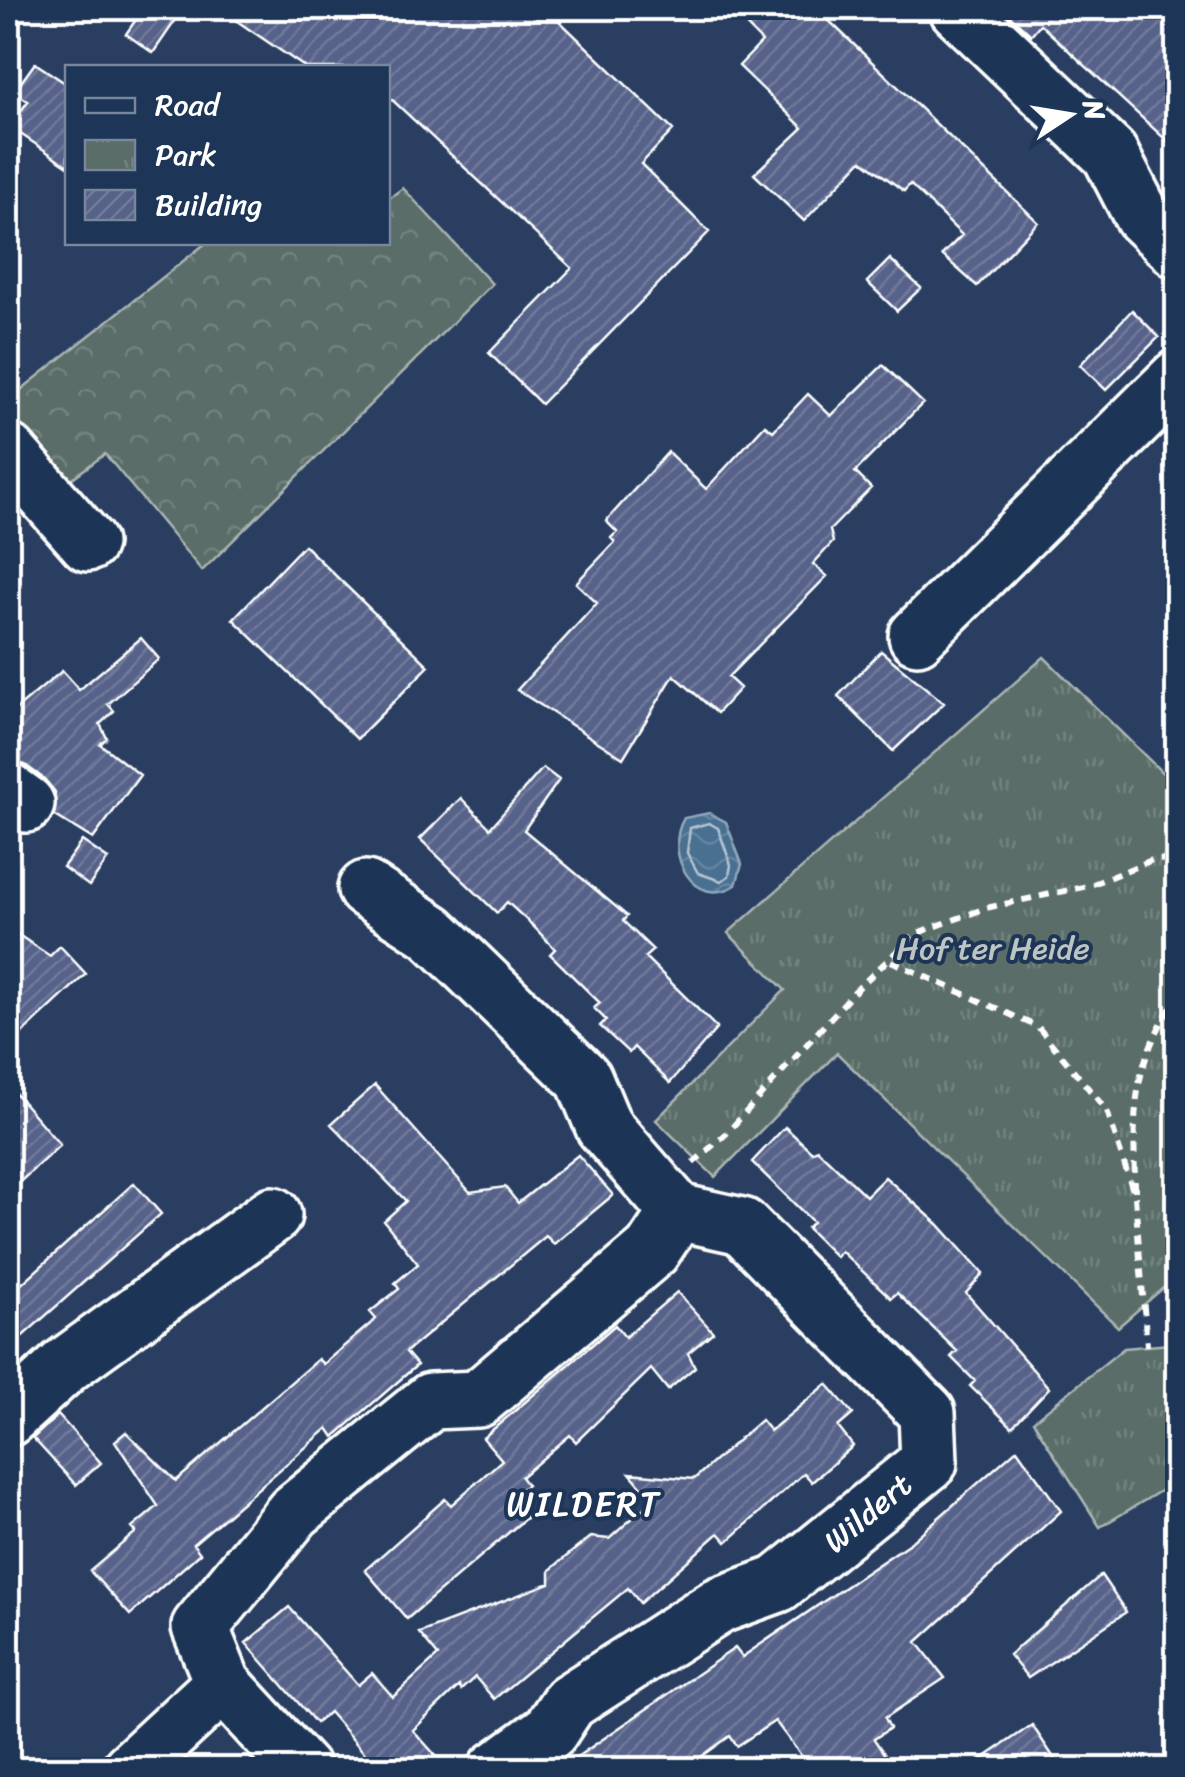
<svg xmlns="http://www.w3.org/2000/svg" width="1185" height="1777" viewBox="0 0 1185 1777" font-family="Sriracha,sans-serif">
	<style>
		.forest { fill: url(#forest-crowns); stroke: #acb6b4; stroke-width: 2.5 }
		.park { fill: url(#park-tufts); stroke: #acb6b4; stroke-width: 2.5 }
		.water { fill: url(#water-waves); stroke: #91a9bc; stroke-width: 2.5 }
		.lines { fill: none; stroke-linecap: round; stroke-linejoin: round }
		.shore { stroke: #b6c5d3; stroke-width: 2.5 }
		.building { fill: url(#building-hatch); stroke: #fff; stroke-width: 2.5 }
		.minor-casing { stroke: #fff; stroke-width: 62 }
		.path { stroke: #fff; stroke-width: 6; stroke-dasharray: 10 8; stroke-linecap: butt }
		.minor { stroke: #1d3557; stroke-width: 55 }
		.labels { text-anchor: middle; dominant-baseline: central; stroke-width: 8; stroke-linejoin: round; paint-order: stroke }
		.park-label { font-size: 32px; fill: #bdc5c3; stroke: #1d3557 }
		.street-label { font-size: 32px; fill: #fff; stroke: #1d3557 }
		.neighbourhood-label { font-size: 35px; letter-spacing: 2.5px; fill: #fff; stroke: #1d3557 }
	</style>
	<defs>
		<pattern id="forest-crowns" width="20" height="18" patternUnits="userSpaceOnUse" patternTransform="scale(2.5)"><rect width="20" height="18" fill="#5a6d68"/><path d="M2 6a3 3 0 1 1 6 0M12 15a3 3 0 1 1 6 0" fill="none" stroke="#73837f"/></pattern>
		<pattern id="park-tufts" width="24" height="20" patternUnits="userSpaceOnUse" patternTransform="scale(2.5)"><rect width="24" height="20" fill="#5a6d68"/><path d="M3 7l-1-3M5 7V3M7 7l1-3M15 17l-1-3M17 17v-4M19 17l1-3" fill="none" stroke="#73837f"/></pattern>
		<pattern id="water-waves" width="16" height="10" patternUnits="userSpaceOnUse" patternTransform="scale(2.5)"><rect width="16" height="10" fill="#486f90"/><path d="M0 5q4-4 8 0t8 0" fill="none" stroke="#6385a1"/></pattern>
		<pattern id="building-hatch" width="6" height="6" patternUnits="userSpaceOnUse" patternTransform="scale(2.5)"><rect width="6" height="6" fill="#576289"/><path d="M-1 1l2-2M0 6l6-6M5 7l2-2" fill="none" stroke="#707a9b"/></pattern>
	</defs>
	<rect width="100%" height="100%" fill="#293e61"/>
	<filter id="ink" filterUnits="userSpaceOnUse"><feTurbulence type="fractalNoise" baseFrequency=".01" numOctaves="2"/><feDisplacementMap in="SourceGraphic" scale="20" xChannelSelector="R" yChannelSelector="G"/><feConvolveMatrix kernelMatrix="1 2 1 2 8 2 1 2 1" color-interpolation-filters="sRGB"/></filter>
	<g filter="url(#ink)">
		<path class="forest" d="M403,188L492,284L202,571L105,454L63,485L8,427V400L206,243L388,242V199Z"/>
		<path class="park" d="M1044,657L1177,787V1276L1118,1327L837,1053L715,1177L656,1120L785,990L728,933Z
			M1170,1344L1177,1355V1481L1100,1527L1033,1421L1124,1348Z"/>
		<path class="water" d="M709,813L726,822L742,864L736,885C694,911 663,853 684,818Z"/>
		<g class="lines">
			<path class="shore" d="M709,823L718,828L731,865L729,876L721,881L698,873L687,853L690,828Z"/>
		</g>
		<path class="building" d="M144,8H184L153,53L126,34Z
			M218,8H546L673,130L641,164L709,232L541,404L489,353L572,268L388,96V68H306Z
			M729,8H816L1038,222L977,286L942,255L962,235L910,184L904,191L862,160L804,221L754,174L803,128L739,66L762,42Z
			M1002,8H1178V151L1040,24L1031,35Z
			M35,63L68,85V166L10,127L28,101L14,92Z
			M890,259L921,288L897,311L867,282Z
			M1132,310L1159,337L1106,390L1080,365Z
			M883,365L923,403L855,472L871,488L830,530L833,542L813,564L827,576L728,677L740,688L717,713L674,675L623,758L517,690L597,603L576,583L615,542L611,538L617,532L606,521L668,452L706,489L765,425L773,431L808,394L831,416Z
			M304,545L429,666L357,739L233,619Z
			M141,638L159,659L108,704L114,711L100,724L107,738L100,744L140,775L93,839L54,815L55,792L44,779L25,765L8,760V716L62,671L79,690Z
			M881,651L944,703L893,751L838,696Z
			M543,768L559,780L524,830L627,916L623,921L653,950L645,957L717,1028L670,1083L634,1047L629,1053L600,1026L606,1020L594,1008L600,1003L550,954L555,949L532,925L507,902L497,913L420,839L461,798L490,828Z
			M82,841L108,859L89,886L63,867Z
			M8,928L50,956L60,946L86,974L8,1047Z
			M8,1085L60,1145L8,1193Z
			M375,1085L470,1192L505,1187L518,1203L578,1155L613,1195L554,1244L546,1236L406,1352L417,1365L334,1437L328,1428L219,1522L193,1544L200,1553L130,1615L90,1571L136,1532L132,1528L158,1506L115,1441L126,1432L176,1481L318,1359L323,1364L376,1319L370,1312L399,1289L395,1283L418,1264L384,1221L406,1201L331,1124Z
			M785,1127L812,1152L817,1149L866,1196L885,1177L938,1224L983,1274L966,1293L1049,1388L1012,1427L970,1386L975,1381L951,1357L957,1351L897,1293L891,1298L841,1251L836,1257L807,1228L813,1222L752,1162Z
			M134,1183L161,1214L8,1349V1296Z
			M677,1292L713,1332L688,1353L695,1367L668,1390L651,1369L576,1442L570,1435L521,1477L527,1485L512,1498L527,1517L407,1619L365,1570L445,1499L451,1505L502,1460L483,1438L615,1325L625,1337Z
			M827,1384L853,1414L838,1427L853,1446L812,1482L804,1473L727,1542L719,1533L640,1603L628,1588L494,1699L475,1677L461,1690L459,1686L413,1730L436,1756L421,1770H379L329,1712L316,1723L246,1643L289,1607L358,1685L372,1673L393,1697L438,1656L419,1633L550,1583V1570L573,1551L591,1537L609,1539L653,1500L630,1473L694,1479L761,1420L770,1431Z
			M58,1415L101,1463L76,1485L33,1438Z
			M1017,1449L1061,1511L917,1642L945,1678L885,1718L890,1728L874,1739L887,1758L869,1770H812L775,1721L737,1746L730,1736L683,1770H558L735,1648L742,1657L911,1542Z
			M1101,1575L1126,1612L1028,1678L1009,1655Z
			M1032,1725L1062,1770H966Z"/>
		<g class="lines">
			<defs>
				<path id="minor" d="M957,8L1110,154L1142,216L1178,250
					M8,452L88,543
					M917,636L1178,378
					M8,791L26,804
					M366,889L432,932L584,1079L604,1127L678,1212
					M8,1418L66,1365L273,1215
					M130,1770L223,1684
					M302,1770L223,1684L200,1627L294,1512L431,1401L478,1399L652,1251L678,1212L742,1226L927,1413L929,1462L778,1584L720,1605L569,1702L550,1731L496,1770"/>
			</defs>
			<use href="#minor" class="minor-casing"/>
			<path class="path" d="M891,961L1038,1027L1107,1111L1135,1197L1147,1346
				M693,1163L726,1134L854,992L915,934L986,908L1088,886L1152,860L1178,859
				M1135,1191C1134,1111 1130,1066 1178,997"/>
			<use href="#minor" class="minor"/>
		</g>
	</g>
	<g class="labels">
		<g class="park-label">
			<text x="993" y="948">Hof ter Heide</text>
		</g>
		<g class="street-label">
			<text transform="translate(868 1513) rotate(-40)">Wildert</text>
		</g>
		<g class="neighbourhood-label">
			<text x="584" y="1504">WILDERT</text>
		</g>
	</g>
	<rect width="1185" height="1777" fill="none" stroke="#1d3557" stroke-width="40"/>
	<rect x="20" y="20" width="1145" height="1737" fill="none" stroke="#fff" stroke-width="4" filter="url(#ink)"/>
	<rect x="65" y="65" width="325" height="180" fill="#1d3557" stroke="#77869a" stroke-width="2.5"/>
	<rect x="85" y="98" width="50" height="15" fill="#1d3557" stroke="#77869a" stroke-width="2.5"/>
	<text x="155" y="115" font-size="30" fill="#ffffff">Road</text>
	<rect x="85" y="140" width="50" height="30" fill="url(#park-tufts)" stroke="#77869a" stroke-width="2.5"/>
	<text x="155" y="165" font-size="30" fill="#ffffff">Park</text>
	<rect x="85" y="190" width="50" height="30" fill="url(#building-hatch)" stroke="#77869a" stroke-width="2.5"/>
	<text x="155" y="215" font-size="30" fill="#ffffff">Building</text>
	<g transform="translate(1070 115) rotate(78)" stroke="#1d3557" stroke-width="8" paint-order="stroke">
	<path d="M0-8L18 38L0 25L-18 38Z" fill="#ffffff"/>
	<text y="-15" font-size="28" font-weight="bold" text-anchor="middle" fill="#ffffff">N</text>
	</g>
</svg>
